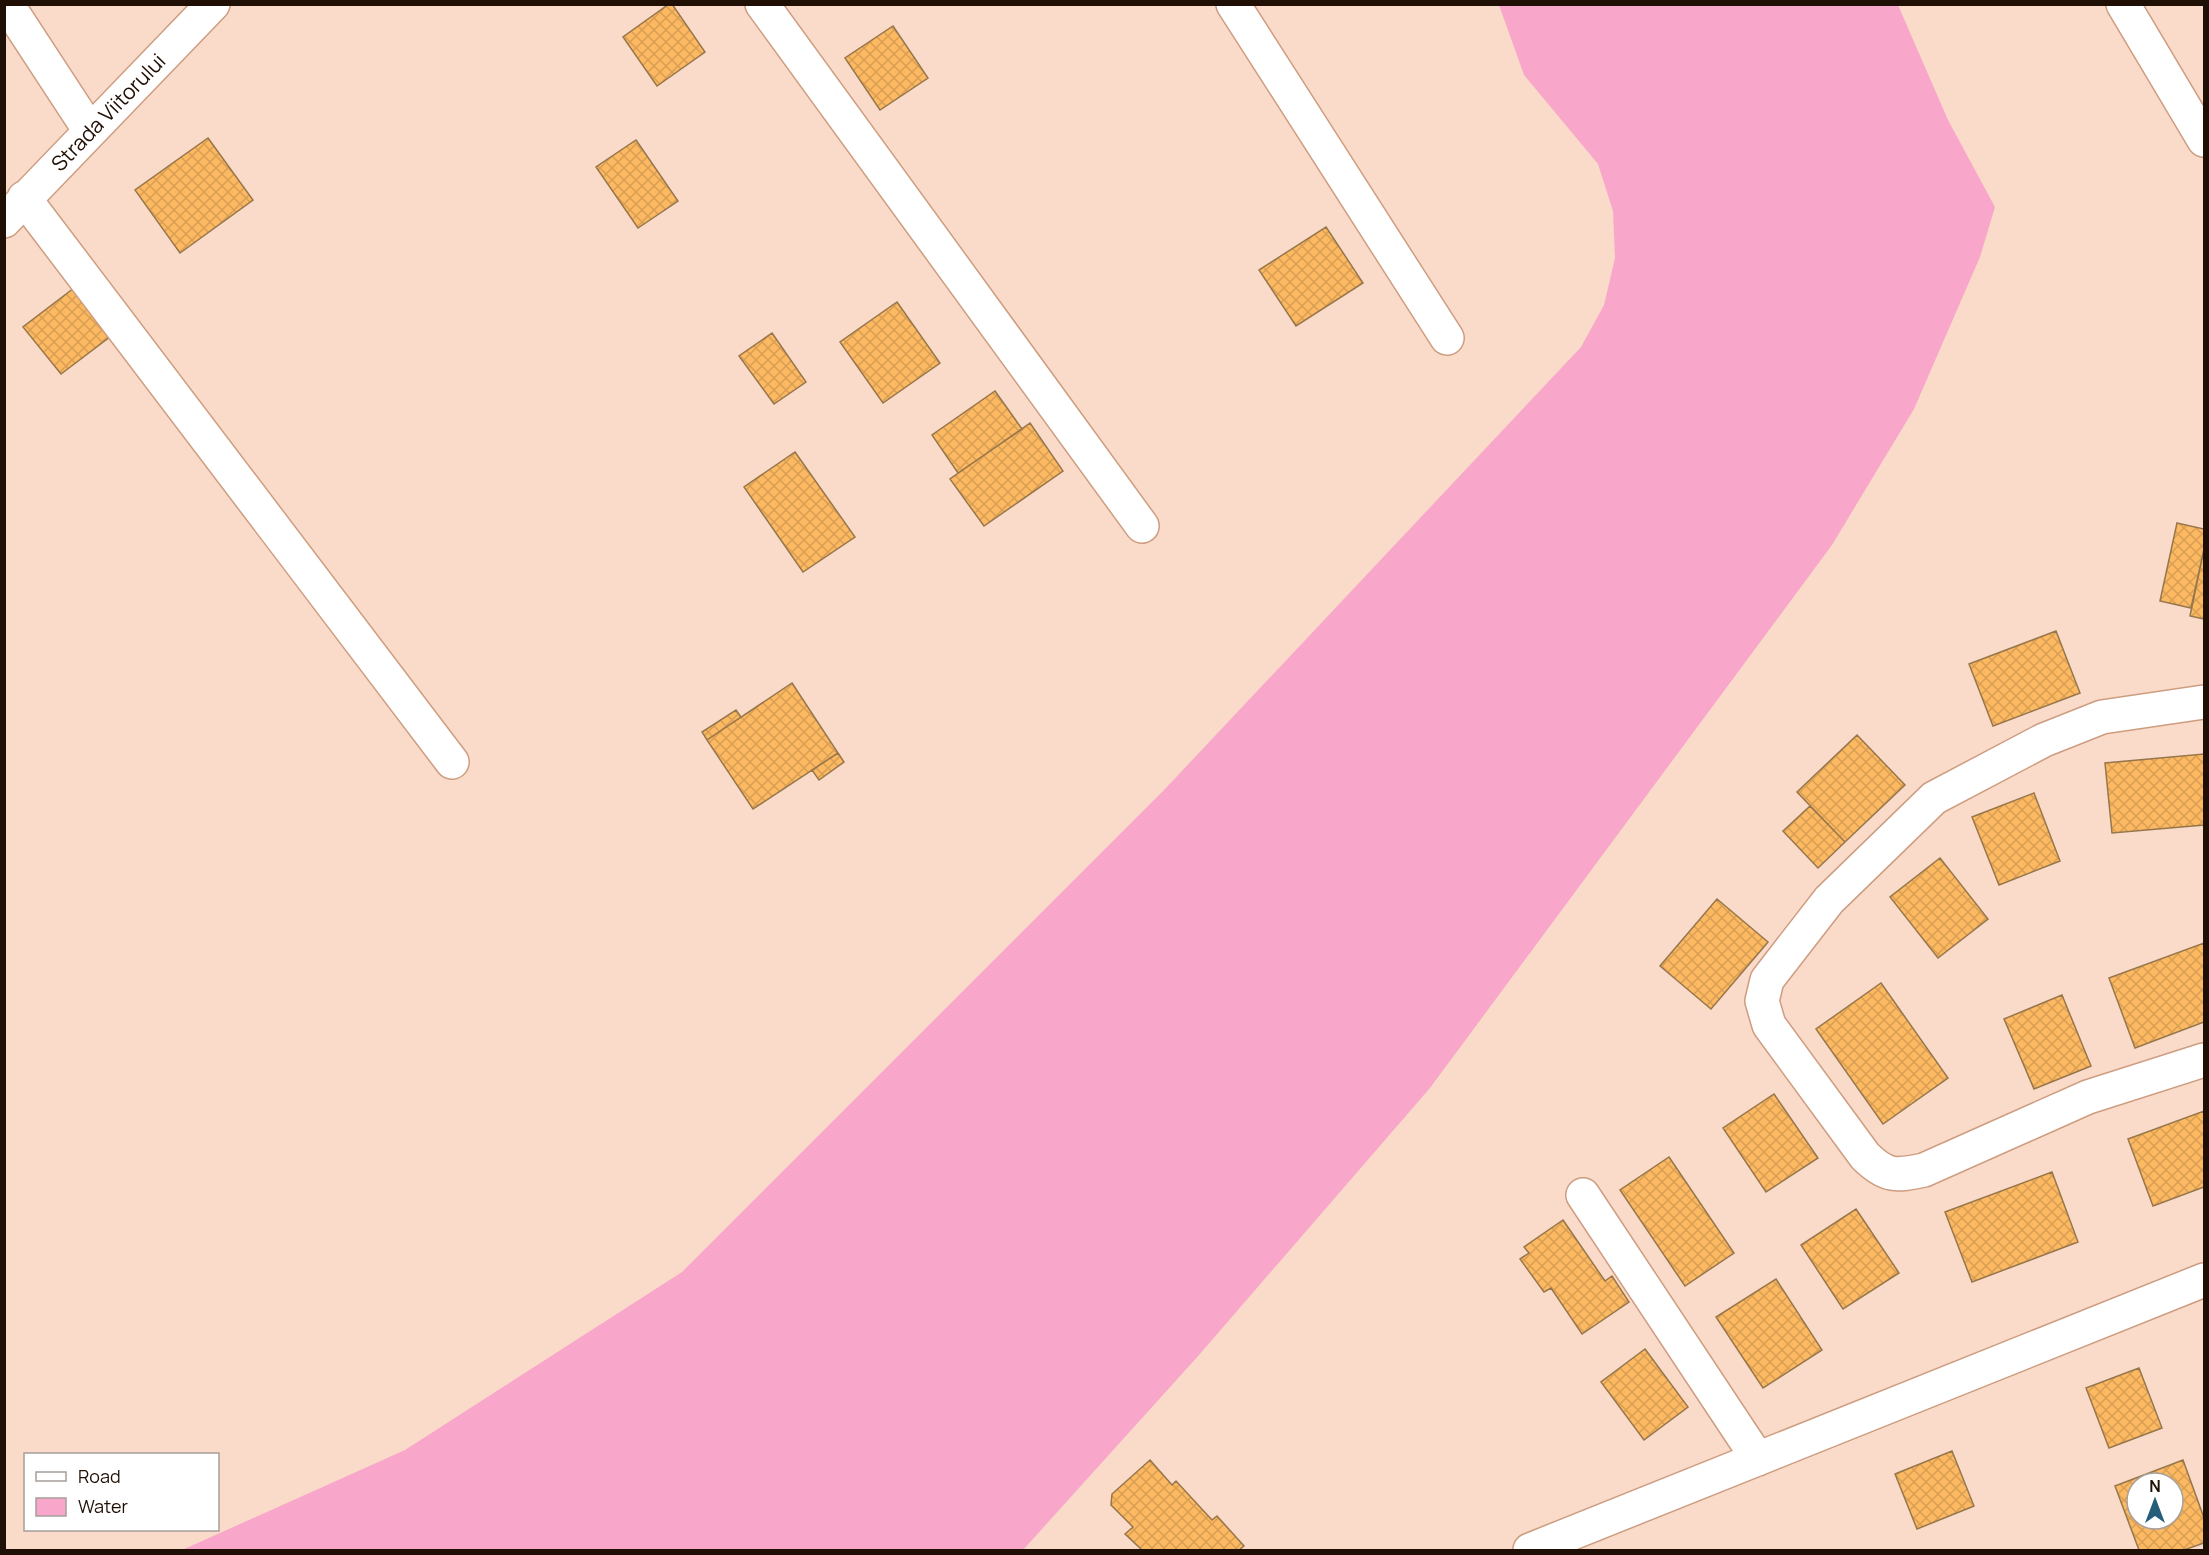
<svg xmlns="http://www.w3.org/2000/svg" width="2209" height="1555" viewBox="0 0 2209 1555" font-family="Manrope,sans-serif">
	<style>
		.water { fill: #f8a7ca }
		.building { fill: url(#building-cross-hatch); stroke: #97764c; stroke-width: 1.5; fill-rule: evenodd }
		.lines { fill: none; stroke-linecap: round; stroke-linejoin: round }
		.minor-casing { stroke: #ce9d80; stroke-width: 36 }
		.minor { stroke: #fff; stroke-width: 33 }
		.labels { text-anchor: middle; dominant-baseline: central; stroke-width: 4.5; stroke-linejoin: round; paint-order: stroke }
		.street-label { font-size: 21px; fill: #200f05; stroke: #fff }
	</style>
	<defs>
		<pattern id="building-cross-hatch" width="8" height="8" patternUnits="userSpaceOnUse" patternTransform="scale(1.5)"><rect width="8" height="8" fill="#fcb961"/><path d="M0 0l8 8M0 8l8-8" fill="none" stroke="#d89e53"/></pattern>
	</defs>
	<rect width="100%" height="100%" fill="#fadbc9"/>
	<path class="water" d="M1499,5H1898L1948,120L1995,207L1980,257L1914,409L1832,545L1430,1088L1199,1355L1023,1550H182L405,1450L682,1272L1164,790L1581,347L1604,305L1615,258L1613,211L1598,164L1524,75Z"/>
	<path class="building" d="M669,4H672L705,52L657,86L623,37Z
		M893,26L928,78L880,110L845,58Z
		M208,138L253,200L180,253L135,190Z
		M636,140L678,201L638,228L596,167Z
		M1326,227L1363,283L1296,326L1259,270Z
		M74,288L111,336L61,374L23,327Z
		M897,302L940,363L883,403L840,342Z
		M772,333L806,382L774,404L739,356Z
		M995,391L1022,429L958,473L932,435Z
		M1030,423L1063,471L984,526L950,479Z
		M795,452L855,537L803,572L744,487Z
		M2177,523L2204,529V549L2191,608L2160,601Z
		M2204,549V619L2190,616Z
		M2056,631L2080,693L1993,726L1969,664Z
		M792,683L838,753L753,809L707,740Z
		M736,710L741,717L707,740L702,732Z
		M1857,735L1905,785L1845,842L1797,792Z
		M838,753L844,762L819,780L812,770Z
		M2204,754V825L2112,833L2105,763Z
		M2034,793L2060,861L1999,885L1972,817Z
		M1810,806L1845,842L1818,868L1783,831Z
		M1940,858L1988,919L1938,958L1890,897Z
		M1717,899L1768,942L1711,1009L1660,966Z
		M2204,943V1022L2135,1048L2109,978Z
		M1881,983L1948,1078L1883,1124L1816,1029Z
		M2062,995L2091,1066L2034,1089L2004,1019Z
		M1774,1094L1818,1158L1766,1192L1723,1128Z
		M2204,1111V1187L2153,1206L2128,1139Z
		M1669,1157L1734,1253L1685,1286L1620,1190Z
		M2052,1172L2078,1242L1972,1282L1945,1212Z
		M1856,1209L1899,1273L1843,1309L1801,1245Z
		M1563,1220L1605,1281L1612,1276L1629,1302L1582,1334L1551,1288L1544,1292L1520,1259L1529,1253L1524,1247Z
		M1776,1279L1822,1350L1763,1388L1716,1317Z
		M1645,1349L1688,1407L1644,1440L1601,1382Z
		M2139,1368L2162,1428L2109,1448L2086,1388Z
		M1952,1451L1974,1506L1917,1529L1895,1474Z
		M1150,1460L1172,1485L1176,1481L1212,1520L1217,1516L1244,1546L1239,1550H1142L1125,1534L1133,1527L1111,1505L1112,1494Z
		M2183,1460L2204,1518V1543L2184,1550H2139L2115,1486ZM2137,1483H2173V1519H2137Z"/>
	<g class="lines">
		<defs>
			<path id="minor" d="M7,4L90,131
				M762,4L1142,526
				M1233,4L1447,338
				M2123,4L2204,140
				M24,198L452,762
				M4,221L213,4
				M2204,702L2102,717L2044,740L1934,798L1829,900L1767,980L1762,1001L1769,1025L1865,1156C1886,1177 1896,1176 1924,1170L2088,1097L2204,1060
				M1583,1195L1758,1459
				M1530,1550L2204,1280"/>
		</defs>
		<use href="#minor" class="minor-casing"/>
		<use href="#minor" class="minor"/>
	</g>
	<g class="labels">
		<g class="street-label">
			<text transform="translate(108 112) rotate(-46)">Strada Viitorului</text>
		</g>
	</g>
	<rect width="2209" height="1555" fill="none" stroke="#200f05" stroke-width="12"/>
	<rect x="24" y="1453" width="195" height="78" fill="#ffffff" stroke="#a69f9b" stroke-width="1.5"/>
	<rect x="36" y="1472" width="30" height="9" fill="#ffffff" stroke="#a69f9b" stroke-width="1.5"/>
	<text x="78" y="1483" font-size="18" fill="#200f05">Road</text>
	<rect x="36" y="1498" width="30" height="18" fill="#f8a7ca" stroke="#a69f9b" stroke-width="1.5"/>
	<text x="78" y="1513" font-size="18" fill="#200f05">Water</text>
	<g transform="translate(2155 1501)"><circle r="28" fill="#ffffff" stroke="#a69f9b" stroke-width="1.5"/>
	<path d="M0-4.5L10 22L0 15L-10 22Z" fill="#265d78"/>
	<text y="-9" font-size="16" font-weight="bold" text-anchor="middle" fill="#200f05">N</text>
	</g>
</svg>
